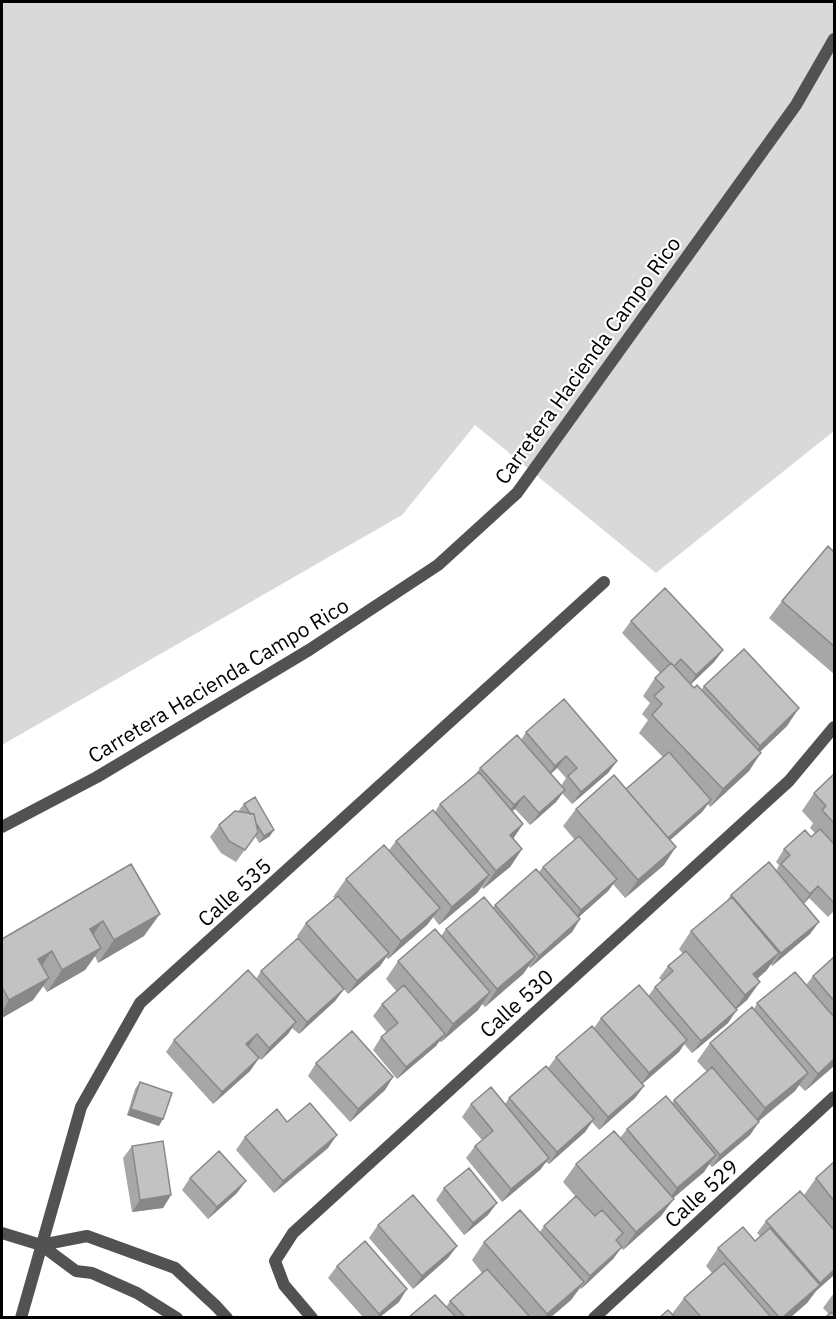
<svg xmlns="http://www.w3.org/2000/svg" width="836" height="1319" viewBox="0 0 836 1319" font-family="'IBM Plex Sans',sans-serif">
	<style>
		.green { fill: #d9d9d9 }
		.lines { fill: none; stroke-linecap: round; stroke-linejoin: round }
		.service { stroke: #525252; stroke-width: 12 }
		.minor { stroke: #525252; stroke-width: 12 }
		.tertiary { stroke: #525252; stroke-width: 12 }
		.wall { fill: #a7a7a7; fill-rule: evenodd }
		.shaded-wall { fill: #888 }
		.building { fill: #c2c2c2; stroke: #888; stroke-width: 1.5 }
		.labels { text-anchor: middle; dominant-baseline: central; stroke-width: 4.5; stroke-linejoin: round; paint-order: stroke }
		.street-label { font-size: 21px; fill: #000; stroke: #fff }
	</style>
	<rect width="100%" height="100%" fill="#fff"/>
	<path class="green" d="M2,2H834V431L656,573L475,425L402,515L2,745Z"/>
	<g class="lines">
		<path class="service" d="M2,827L97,777L309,650L438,565L517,493L796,105L834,39"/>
		<path class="minor" d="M2,1233L41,1245
			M21,1318L81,1107L140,1003L604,582
			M312,1318L284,1285L275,1261L293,1233L789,781L834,727
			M594,1318L834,1097"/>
		<path class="tertiary" d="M41,1245L87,1236L175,1268L216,1306L227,1318
			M41,1245L76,1271L92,1273L137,1293L177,1318"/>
	</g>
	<path class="wall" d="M834,552V674L769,618L782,601Z
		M631,621L723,650L714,662L691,684L694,688L701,690L704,686L787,726L760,752L749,771L710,807L708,804L702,812L670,840L664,865L625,898L613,884L608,891L579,917L580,919L572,932L530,968L529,966L523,974L485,1007L482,1004L478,1010L441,1042L439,1041L436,1046L397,1079L373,1050L381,1037L387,1033L373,1016L382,1004L397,992L386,979L398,961L441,936L446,929L493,908L495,905L539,872L543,867L575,840L563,826L576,809L626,789L663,757L639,733L648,720L642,714L650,703L643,696L655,678L660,673L622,633Z
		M526,732L617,761L608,773L572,804L562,793L556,802L530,825L515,809L512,811L523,824L513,838L522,849L510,867L483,889L482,887L477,893L439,925L433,917L427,925L388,959L386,957L380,966L348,994L344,989L335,1001L299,1034L292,1028L288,1034L261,1060L259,1058L250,1071L213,1104L166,1052L174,1040L256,979L261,971L338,983L297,936L306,923L335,898L333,897L346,879L389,850L396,841L435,812L440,804L475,775L480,768L521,740ZM557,768L566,778L561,786L551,774Z
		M834,774V911L828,917L809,898L804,904L810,934L772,966L771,964L766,971L757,979L747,1000L736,1009L728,1023L692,1053L684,1044L679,1052L642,1084L644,1086L635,1098L599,1130L592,1122L585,1132L549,1164L546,1162L540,1170L502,1202L466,1158L475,1146L482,1140L462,1117L471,1104H505L509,1098L548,1068L556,1057L594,1028L601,1018L649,995L655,987L662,981L659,978L668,966L683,954L679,949L691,931L726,902L731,895L776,871L779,865L776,862L784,849L811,837L815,833L810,828L813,823L802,811L814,793Z
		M244,804L270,836L259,843L255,836L236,862L221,853L210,837L219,825L240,812L239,810Z
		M131,864L144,936L98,963L95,956L85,970L47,992L43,986L33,1000L2,1018V939Z
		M834,957V1066L805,1091L799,1085L795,1091L758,1122L750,1135L712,1167L709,1164L704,1172L673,1198L661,1216L623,1250L621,1248L613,1259L581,1289L580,1288L571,1300L551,1317H409L446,1307L450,1301L482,1273L472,1260L484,1242L540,1232L544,1226L576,1197L563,1182L576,1164L620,1138L627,1129L672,1103L674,1100L707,1072L697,1061L710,1043L754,1009L757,1003L806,985L813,976Z
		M316,1063L393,1077L385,1090L350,1122L308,1076Z
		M140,1082L159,1126L127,1115L135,1089Z
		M287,1122L328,1148L274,1193L236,1150L245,1137Z
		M132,1146L171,1195L163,1208L132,1212L123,1158Z
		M834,1162V1275L816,1291L807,1303L791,1317H660L672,1314L684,1298L712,1273L706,1266L718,1248L755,1241L760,1236L757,1233L766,1221L804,1195L816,1178Z
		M190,1178L237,1193L208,1219L182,1190Z
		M444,1188L488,1215L464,1235L436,1200Z
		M378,1225L457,1246L448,1258L413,1289L369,1238Z
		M337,1266L399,1302L380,1317H363L328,1278Z
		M834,1293V1317L829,1314L823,1308Z"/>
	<path class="shaded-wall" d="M723,650L714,662L688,687L696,675Z
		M799,708L787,726L748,763L760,746Z
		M761,753L749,771L710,807L723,789Z
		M566,756L557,768L546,778L555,766Z
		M617,761L608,773L572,804L581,792Z
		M565,790L556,802L530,825L539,813Z
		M524,796L515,809L505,817L514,805Z
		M711,800L702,812L658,851L667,839Z
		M523,824L511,842L510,835Z
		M274,830L270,836L259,843L264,836Z
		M676,847L664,865L625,898L638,880Z
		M522,849L510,867L483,889L496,871Z
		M489,875L477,893L439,925L452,907Z
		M617,879L608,891L572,923L581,910Z
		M818,886L809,898L801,906L810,894Z
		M440,908L427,925L388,959L401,941Z
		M160,914L144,936L98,963L114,940Z
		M580,919L572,932L530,968L539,956Z
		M103,921L87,943L90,929Z
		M819,922L810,934L772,966L781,953Z
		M101,948L85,970L47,992L62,970Z
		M52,951L36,974L38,959Z
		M389,953L380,966L348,994L357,981Z
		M779,953L766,971L741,992L753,974Z
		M535,957L523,974L485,1007L497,989Z
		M49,978L33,1000L2,1018V1012L9,1000Z
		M760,982L747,1000L732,1013L745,995Z
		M344,989L335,1001L299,1034L307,1022Z
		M490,992L478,1010L441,1042L453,1024Z
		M737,1010L728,1023L692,1053L701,1041Z
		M296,1022L288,1034L261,1060L269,1048Z
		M257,1034L248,1047L246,1044Z
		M445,1034L436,1046L397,1079L406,1067Z
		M687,1040L679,1052L640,1086L649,1073Z
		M259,1058L250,1071L213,1104L222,1092Z
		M834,1059V1066L805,1091L818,1074Z
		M808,1073L795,1091L752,1126L765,1108Z
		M393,1077L385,1090L350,1122L358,1109Z
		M644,1086L635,1098L599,1130L608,1117Z
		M131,1109L163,1119L159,1126L127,1115Z
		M594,1119L585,1132L549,1164L557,1152Z
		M759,1122L750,1135L712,1167L720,1155Z
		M337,1135L328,1148L274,1193L283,1181Z
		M716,1155L704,1172L664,1206L677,1188Z
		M549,1158L540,1170L502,1202L511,1189Z
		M246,1181L237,1193L208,1219L217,1207Z
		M171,1195L163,1208L132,1212L140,1200Z
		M674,1199L661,1216L623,1250L636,1232Z
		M497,1203L488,1215L464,1235L473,1223Z
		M457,1246L448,1258L413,1289L422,1276Z
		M622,1247L613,1259L581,1289L590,1276Z
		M834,1270V1275L816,1291L807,1303L791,1317H783L815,1290L820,1283Z
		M584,1282L571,1300L551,1317H544L547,1314Z
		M407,1289L399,1302L380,1317H377L379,1314Z"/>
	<path class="building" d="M828,546L834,552V646L782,601Z
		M665,588L723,650L696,675L681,659L674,666L671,663H670L631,621Z
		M744,649L799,708L760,746L704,686Z
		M671,663L694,688L697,685L761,753L723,789L652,715L662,704L654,696L664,687L655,678Z
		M564,699L617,761L581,792L568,776L577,768L566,756L555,766L526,732Z
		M517,735L565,790L539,813L524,796L514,805L480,768Z
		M669,752L711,800L668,838L626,789Z
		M479,772L523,824L510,835L522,849L496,871L440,804Z
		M834,774V823L822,810L826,806L814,793Z
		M614,775L676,847L638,880L576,809Z
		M255,797L274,830L264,836L256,823L254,814H250L244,804Z
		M433,810L489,875L452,907L396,841Z
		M235,811L254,814L258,832L245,850L229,841L219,825Z
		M820,829L834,844V903L818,886L810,894L781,864L790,855L784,849L805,830L811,837Z
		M579,836L617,879L581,910L543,867Z
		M384,845L440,908L401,941L346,879Z
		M769,862L819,922L781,953L731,895Z
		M131,864L160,914L114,940L103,921L90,929L101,948L62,970L52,951L38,959L49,978L9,1000L2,987V939Z
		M536,869L580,919L539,956L495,905Z
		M338,896L389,953L357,981L306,923Z
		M484,897L535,957L497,989L446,929Z
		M732,897L779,953L753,974L760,982L745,995L691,931Z
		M435,929L490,992L453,1024L398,961Z
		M298,938L344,989L307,1022L261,971Z
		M686,951L737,1010L701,1041L655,987L673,971L668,966Z
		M834,957V1001L813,976Z
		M248,970L296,1022L269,1048L257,1034L246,1044L259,1058L222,1092L174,1040Z
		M795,972L834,1017V1059L818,1074L757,1003Z
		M404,985L445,1034L406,1067L381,1037L398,1023L382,1004Z
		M639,985L687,1040L649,1073L601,1018Z
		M752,1007L808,1073L765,1108L710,1043Z
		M592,1026L644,1086L608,1117L556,1057Z
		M352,1031L393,1077L358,1109L316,1063Z
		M546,1066L594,1119L557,1152L509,1098Z
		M712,1067L759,1122L720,1155L674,1100Z
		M140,1082L172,1093L163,1119L131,1109Z
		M491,1087L549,1158L511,1189L475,1146L493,1131L471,1104Z
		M666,1096L716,1155L677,1188L627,1129Z
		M310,1103L337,1135L283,1181L245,1137L277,1109L287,1122Z
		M614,1131L674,1199L636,1232L576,1164Z
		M163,1141L171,1195L140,1200L132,1146Z
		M219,1151L246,1181L217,1207L190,1178Z
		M834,1162V1201L816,1178Z
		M469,1168L497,1203L473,1223L444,1188Z
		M800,1191L834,1230V1270L820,1283L766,1221Z
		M413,1195L457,1246L422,1276L378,1225Z
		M576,1196L595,1216L602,1210L623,1233L616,1240L622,1247L590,1276L544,1226Z
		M520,1210L584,1282L547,1314L484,1242Z
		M743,1227L755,1241L770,1228L820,1285L783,1317H779L718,1248Z
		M365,1241L407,1289L379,1314L337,1266Z
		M724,1263L771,1317H701L684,1298Z
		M487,1269L530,1317H465L450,1301Z
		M435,1295L456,1317H409Z
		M668,1310L675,1317H660Z
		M831,1312L834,1315V1317H826Z"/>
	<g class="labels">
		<g class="street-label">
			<text transform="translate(587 360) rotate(-54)">Carretera Hacienda Campo Rico</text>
			<text transform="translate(218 680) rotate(-31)">Carretera Hacienda Campo Rico</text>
			<text transform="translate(234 892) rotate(-42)">Calle 535</text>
			<text transform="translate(516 1003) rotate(-42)">Calle 530</text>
			<text transform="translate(701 1193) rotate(-42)">Calle 529</text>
		</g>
	</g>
	<rect width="836" height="1319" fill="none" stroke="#000000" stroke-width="6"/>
</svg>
